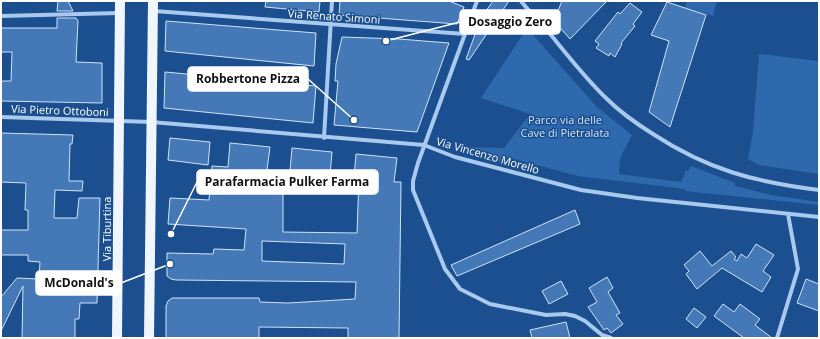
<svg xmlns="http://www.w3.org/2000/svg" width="820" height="339" viewBox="0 0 820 339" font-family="'Open Sans',sans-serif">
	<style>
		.green { fill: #2e69ad }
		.building { fill: #4478b7; stroke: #cfe3fa; fill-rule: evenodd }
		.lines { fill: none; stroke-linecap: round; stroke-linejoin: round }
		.street { stroke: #a9c9ee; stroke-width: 4 }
		.primary { stroke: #f0f6ff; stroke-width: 10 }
		.labels { text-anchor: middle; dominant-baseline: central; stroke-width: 3; stroke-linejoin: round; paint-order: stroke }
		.street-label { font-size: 11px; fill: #fff; stroke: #1b4f8f }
		.park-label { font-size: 11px; fill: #cfe3fa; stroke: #1b4f8f }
		.leader { fill: none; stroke: #fff; stroke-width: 1.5 }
		.callout-dot { fill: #fff; stroke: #1b4f8f; stroke-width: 1.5 }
		.callout { fill: #fff; stroke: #fff; stroke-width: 1.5 }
		.callout-label { font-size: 12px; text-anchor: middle; font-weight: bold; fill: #111 }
	</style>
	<rect width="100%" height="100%" fill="#1b4f8f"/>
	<path class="green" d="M687,1H717L713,16L685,8Z
		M527,28L597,107L632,135L620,158L619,174L681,182L686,170L688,171L691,166L735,183V186L771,195L819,202V205L685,191V189L578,176L510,158L508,164L461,152L462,147L504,148L530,114L481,98Z
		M759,54L819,61V174L759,165L748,159L753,132Z"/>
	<path class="building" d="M58,1H68L73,11H57Z
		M266,1H320L319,12L265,7Z
		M340,1H449L464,7L457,24L339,15Z
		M493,1H509L469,60L466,59L481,18Z
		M562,1H607L570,39L554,21Z
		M667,2L706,15L670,127L649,112L669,41L651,35Z
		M630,3L642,12L633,24L635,26L621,43L622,44L615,57L610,53L609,56L596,48L599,44L595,41L618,12L620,14Z
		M57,18H76L78,21L76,62L102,63V103L1,101V81H11L12,52H1V28H57Z
		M166,21L316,33L314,66L165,51Z
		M342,37L399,39L449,43L417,132L334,125L338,81H335L336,64Z
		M165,72L316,86L313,123L164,108Z
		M1,133L73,135L72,144H70L69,181H83L82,191L55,190L54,218H77L79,198H100L97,303H80L79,319H75V338H22L23,286L1,331V297L17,278L39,279L40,262L28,261V255H1V230H28V210H25L26,183L1,182Z
		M170,138L210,142L208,165L168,160Z
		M230,143L270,147L267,170L283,171V232L357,233L359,177H354L356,154L397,158L394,182H401L399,338H348V328L259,327V338H166V306L168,301L172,298H259L260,302L288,303L355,299L356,282L176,280L171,279L167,276V253L213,254L214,249L244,250L246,229L168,224L170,198L209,200L212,166L228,167ZM262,241L345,244L344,264L262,261Z
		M292,148L332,152L330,175L290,171Z
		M575,210L580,224L457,276L451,265Z
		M756,244L774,255L763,271L771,277L762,292L722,268L697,289L686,274L689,271L684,265L700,251L712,266L731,251L736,257L734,259L737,261L741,254L747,258Z
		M607,277L613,288L608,292L620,313L616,315L623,324L611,333L607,328L604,330L588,307L597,302L589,288Z
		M806,279L819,284V311L797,303Z
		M561,281L568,294L549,304L542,291Z
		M723,304L734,312L740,304L760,319L755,325L772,338H744L714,316Z
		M694,308L706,317L697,328L686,319Z
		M566,322L570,338H532L530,330Z"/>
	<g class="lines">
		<path class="street" d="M477,1L418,163L413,181V190L445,269L460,289L490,304L546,315L565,314L575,316L585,321L602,335L611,338
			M521,1C530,13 541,23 551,35C569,57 587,80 607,99C621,113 637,124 653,134C708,170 755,182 819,190
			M154,11L465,34
			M1,16L119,13
			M1,117L151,122L424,145L455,157L581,190L637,198L819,217
			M324,138L332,1
			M777,338L798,269L788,214"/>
		<path class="primary" d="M117,338L120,1
			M149,338L153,1"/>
	</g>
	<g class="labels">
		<g class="street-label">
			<text transform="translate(334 16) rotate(4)">Via Renato Simoni</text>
			<text transform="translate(60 110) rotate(2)">Via Pietro Ottoboni</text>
			<text transform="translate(488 155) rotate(16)">Via Vincenzo Morello</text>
			<text transform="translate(106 229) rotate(-90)">Via Tiburtina</text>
		</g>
		<g class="park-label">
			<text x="565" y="119">Parco via delle<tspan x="565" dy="13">Cave di Pietralata</tspan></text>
		</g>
	</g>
	<path class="leader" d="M386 41L460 22M354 120L308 79M171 234L197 182M170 264L121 283"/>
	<g class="callout-dot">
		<circle cx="386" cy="41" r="4"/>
		<circle cx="354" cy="120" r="4"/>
		<circle cx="171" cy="234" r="4"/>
		<circle cx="170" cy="264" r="4"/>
	</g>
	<g class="callout">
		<rect x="460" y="10" width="100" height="24" rx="4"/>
		<rect x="188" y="67" width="120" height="24" rx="4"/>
		<rect x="197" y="170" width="181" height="24" rx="4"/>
		<rect x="36" y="271" width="85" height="24" rx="4"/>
	</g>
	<g class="callout-label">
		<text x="510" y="26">Dosaggio Zero</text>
		<text x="248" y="83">Robbertone Pizza</text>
		<text x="287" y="186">Parafarmacia Pulker Farma</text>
		<text x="79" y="287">McDonald's</text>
	</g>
	<rect width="820" height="339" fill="none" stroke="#ffffff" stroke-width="4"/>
</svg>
